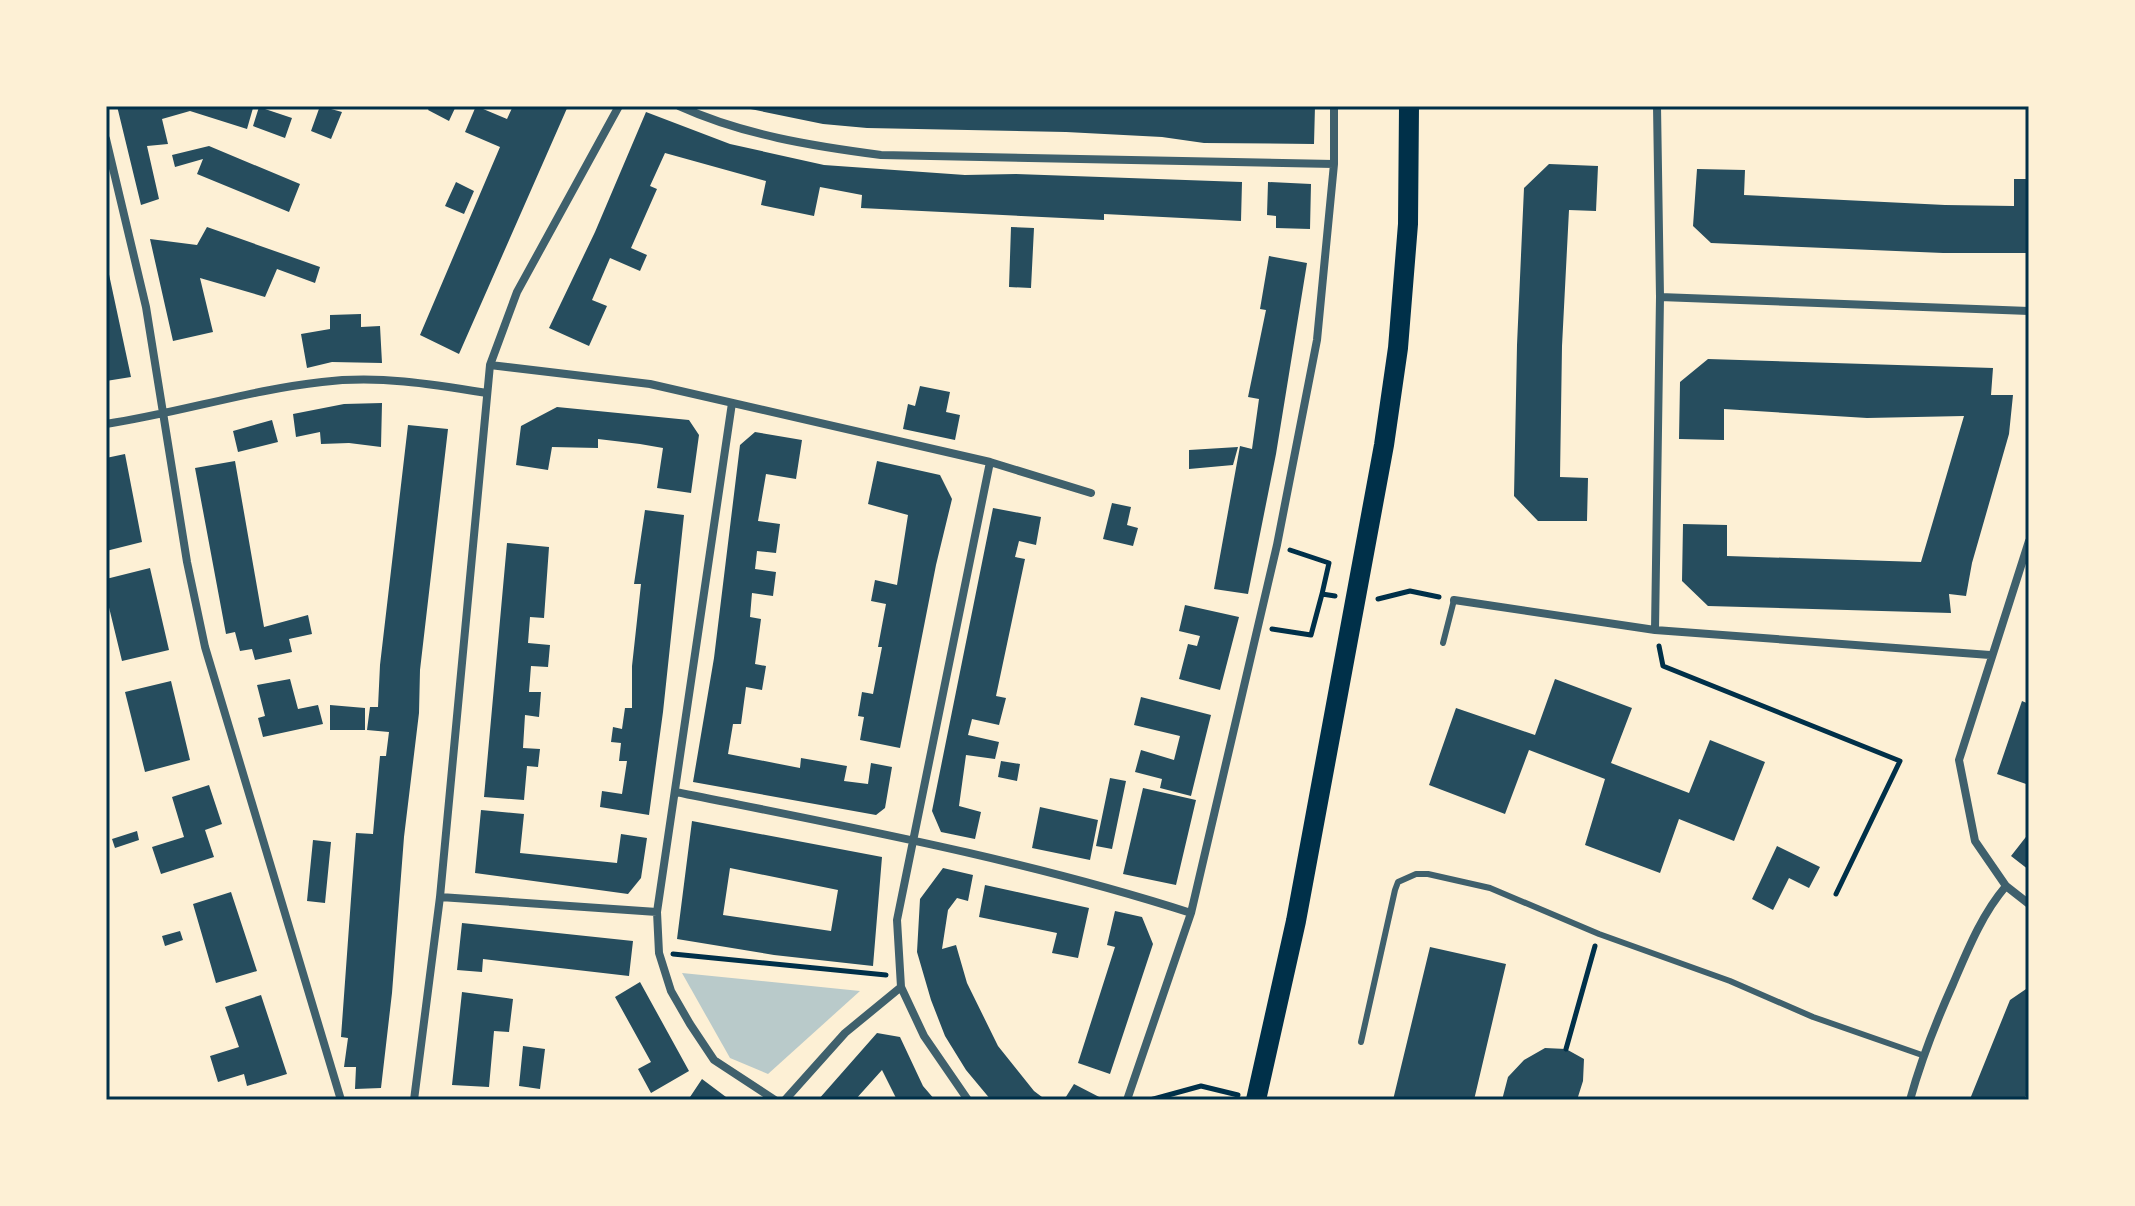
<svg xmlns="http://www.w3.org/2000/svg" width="2135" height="1206" viewBox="0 0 2135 1206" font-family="'Fira Sans',sans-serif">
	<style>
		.green { fill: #b9caca }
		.building { fill: #264d5e; fill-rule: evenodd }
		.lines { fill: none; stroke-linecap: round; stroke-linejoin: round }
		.path { stroke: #003049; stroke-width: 5 }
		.service { stroke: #3f606c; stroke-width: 6 }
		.minor { stroke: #3f606c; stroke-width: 8 }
		.primary { stroke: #003049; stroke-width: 20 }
		.neatline { fill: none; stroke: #003049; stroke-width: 3 }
	</style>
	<rect width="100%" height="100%" fill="#fdf0d5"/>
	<path class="green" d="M682,973L860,991L768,1074L730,1058Z"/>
	<path class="building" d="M117,106H242L253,108L247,129L190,111L162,119L168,144L147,146L159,199L141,205Z
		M320,106L342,112L331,139L311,131Z
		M430,106H456L449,121L428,110Z
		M476,106L507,119L513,106H568L459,354L420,335L500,147L465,132Z
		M736,106H1315L1314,144L1204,143L1162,137L1066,132L867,128L823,124Z
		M259,107L292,118L285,138L253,126Z
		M646,112L730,144L824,165L965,175L1016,174L1242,182L1241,221L1104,214V220L861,208L862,195L820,187L814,216L761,205L766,181L665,153L650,186L657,189L631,248L647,255L640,271L610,258L592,300L607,306L589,346L549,328L595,232Z
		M209,146L300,184L289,212L197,174L203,159L175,167L172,155Z
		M1549,164L1598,166L1596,211L1569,210L1562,346L1560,477L1588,478L1587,521H1538L1514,496L1517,345L1524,188Z
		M1697,169L1745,170L1744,195L1945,205L2014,206V179H2029V253H1943L1711,243L1693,226Z
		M456,182L474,191L464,214L445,206Z
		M1268,182L1311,184L1310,229L1276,228V216L1267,215Z
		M207,227L320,267L315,283L277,269L265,297L200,278L213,332L173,341L150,239L197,245Z
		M1011,227L1034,228L1031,288L1009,287Z
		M1269,256L1307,263L1276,454L1248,594L1214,589L1240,446L1252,449L1259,399L1248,397L1266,310L1260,309Z
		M107,265L131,377L106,381V266Z
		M361,314V327L380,326L382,363L332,362L307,368L301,334L330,329V315Z
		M1708,359L1993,368L1991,395H2013L2009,434L1972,563L1966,596L1949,594L1951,613L1708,606L1682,581L1683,524L1727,525V556L1921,562L1964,416L1867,418L1724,409V440L1679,439L1680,382Z
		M920,386L950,392L946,412L960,415L955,440L903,429L908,404L915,406Z
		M382,403L381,447L349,443L321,444L320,432L296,437L293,414L344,404Z
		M557,407L689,420L699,435L691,493L657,488L663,448L640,444L598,439V448L552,447L548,470L516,465L521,426Z
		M272,420L278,442L238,452L233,431Z
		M408,425L448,429L420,670L419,713L404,837L392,993L381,1088L355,1089L356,1067H344L348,1038L341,1037L352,885L356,833L373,834L380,756H386L389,732L367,730L370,707H378L380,665Z
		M755,432L802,440L796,479L766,474L758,521L780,524L776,553L757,551L755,569L776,572L773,596L752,593L750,617L761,619L755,664L766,666L762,690L746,687L741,724H733L728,754L800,768L801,758L847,766L844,781L868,784L871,763L892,767L885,808L876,815L693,782L714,658L740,445Z
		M1238,447L1233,465L1189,469V450Z
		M125,454L142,542L106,551V458Z
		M235,461L264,627L308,615L312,634L289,639L292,652L255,660L252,649L240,651L235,632L226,634L195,468Z
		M877,461L940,475L952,499L936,565L900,748L860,740L864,717L858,716L862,692L873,694L882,647H878L886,604L871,601L875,580L897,585L908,515L868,504Z
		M1112,503L1131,507L1127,525L1138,528L1133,546L1103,539Z
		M993,508L1041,517L1036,545L1019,541L1015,557L1025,559L996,696L1006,698L999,725L972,719L968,735L999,742L995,759L966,755L959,806L981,812L975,839L941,832L932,811Z
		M645,510L684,515L663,712L649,815L600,807L602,791L622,794L627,761H619L621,743L611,742L613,727L622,729L625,708H632V666L641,584H634Z
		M507,543L549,547L544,618L530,617L528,643L550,645L548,667L531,666L529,692H541L539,717L525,715L523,748L540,749L538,767L527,766L524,800L484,797Z
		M150,568L169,650L122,661L106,595V579Z
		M1185,605L1239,617L1220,690L1179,679L1188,644L1197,646L1200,636L1179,631Z
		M290,679L298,709L318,705L323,724L263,737L258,718L265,716L257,685Z
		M1555,679L1632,708L1611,763L1689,793L1710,740L1765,762L1734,841L1679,819L1660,873L1585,845L1605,779L1529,750L1505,814L1429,785L1456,708L1535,735Z
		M171,681L190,760L145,772L125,692Z
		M1141,697L1211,715L1191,796L1160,788L1162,779L1135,772L1141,750L1174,760L1180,736L1134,725Z
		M2022,701L2029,704V785L1997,774Z
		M330,705L365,708V730H330Z
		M1001,761L1020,764L1017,781L998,777Z
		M1110,778L1126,781L1112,849L1096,846Z
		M209,785L222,824L205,830L214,857L161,874L152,847L184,837L172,797Z
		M1143,788L1196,800L1176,885L1123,874Z
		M1040,807L1098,820L1090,860L1032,848Z
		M481,810L524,814L520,853L617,863L621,834L647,838L641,878L628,894L475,873Z
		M692,821L882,857L873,966L774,955L677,939ZM730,868L838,890L831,931L723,915Z
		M137,831L139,840L115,848L112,839Z
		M2029,833V870L2011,856Z
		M313,840L331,842L325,903L307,901Z
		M1777,846L1820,867L1809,888L1789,878L1773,910L1752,899Z
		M943,868L973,875L968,901L957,898L948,910L942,949L956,945L967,983L998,1046L1034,1091L1046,1100H991L966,1070L945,1036L931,1000L917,952L920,899Z
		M985,885L1089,908L1078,958L1052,953L1057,933L979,917Z
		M231,892L257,971L216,983L193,904Z
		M1115,911L1142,917L1153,944L1110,1074L1078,1063L1115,947L1107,945Z
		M462,923L633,941L629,976L483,959L482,972L457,970Z
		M180,931L183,940L165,946L162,936Z
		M1430,947L1506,964L1474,1100H1393Z
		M640,982L689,1071L651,1093L638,1069L651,1062L615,997Z
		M2029,987V1089L2024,1100L1970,1099L2010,1000Z
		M462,992L513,999L509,1032L494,1031L489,1087L452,1085Z
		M261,995L287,1074L247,1086L244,1074L218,1082L210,1056L239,1047L225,1007Z
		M877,1033L900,1037L923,1086L935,1100H897L882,1070L855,1100H818Z
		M523,1046L545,1049L540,1089L519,1086Z
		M1545,1048L1566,1049L1584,1059L1583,1081L1577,1100H1502L1508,1077L1524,1060Z
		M702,1079L730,1100H688Z
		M1074,1084L1105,1100H1064Z"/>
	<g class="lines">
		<path class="path" d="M1290,550L1329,563L1322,594L1335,596
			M1378,599L1410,591L1439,597
			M1272,629L1311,635L1322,594
			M1659,646L1663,666L1900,761L1836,894
			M673,954L886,975
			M1566,1049L1595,946
			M1150,1100L1201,1086L1238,1095"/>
		<path class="service" d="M1443,643L1454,600
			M1361,1042L1395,890L1398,882L1416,874H1428L1490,888L1599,934L1730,981L1813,1017L1922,1055"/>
		<path class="minor" d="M679,106C743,135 812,146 881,155L1334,164
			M106,139L146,307L187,562L205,647L341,1100
			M1660,297L2029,311
			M490,365L650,384L990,462L1091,493
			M732,403L657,912L659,953L671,991L690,1024L714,1060L775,1100
			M106,424C179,413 249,390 322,382C378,375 432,384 487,393
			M2029,541L1959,760L1975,841L2006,886L2029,904
			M1454,600L1655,630L1990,655
			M1655,630L1660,297L1657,106
			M676,792C849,827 1023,859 1191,913
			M440,897L657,912
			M414,1100L440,897L490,365L517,292L619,106
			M785,1100L845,1033L901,987
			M968,1100L924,1036L901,987L897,920L990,462
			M1127,1100L1191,913L1277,545L1317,340L1334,164V106
			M1910,1100C1921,1060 1936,1022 1953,984C1968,949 1982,914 2006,886"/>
		<path class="primary" d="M1256,1100L1296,921L1384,445L1398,348L1408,224L1409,106"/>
	</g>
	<rect width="2135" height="1206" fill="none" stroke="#fdf0d5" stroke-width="216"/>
	<rect x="108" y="108" width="1919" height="990" class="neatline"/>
</svg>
